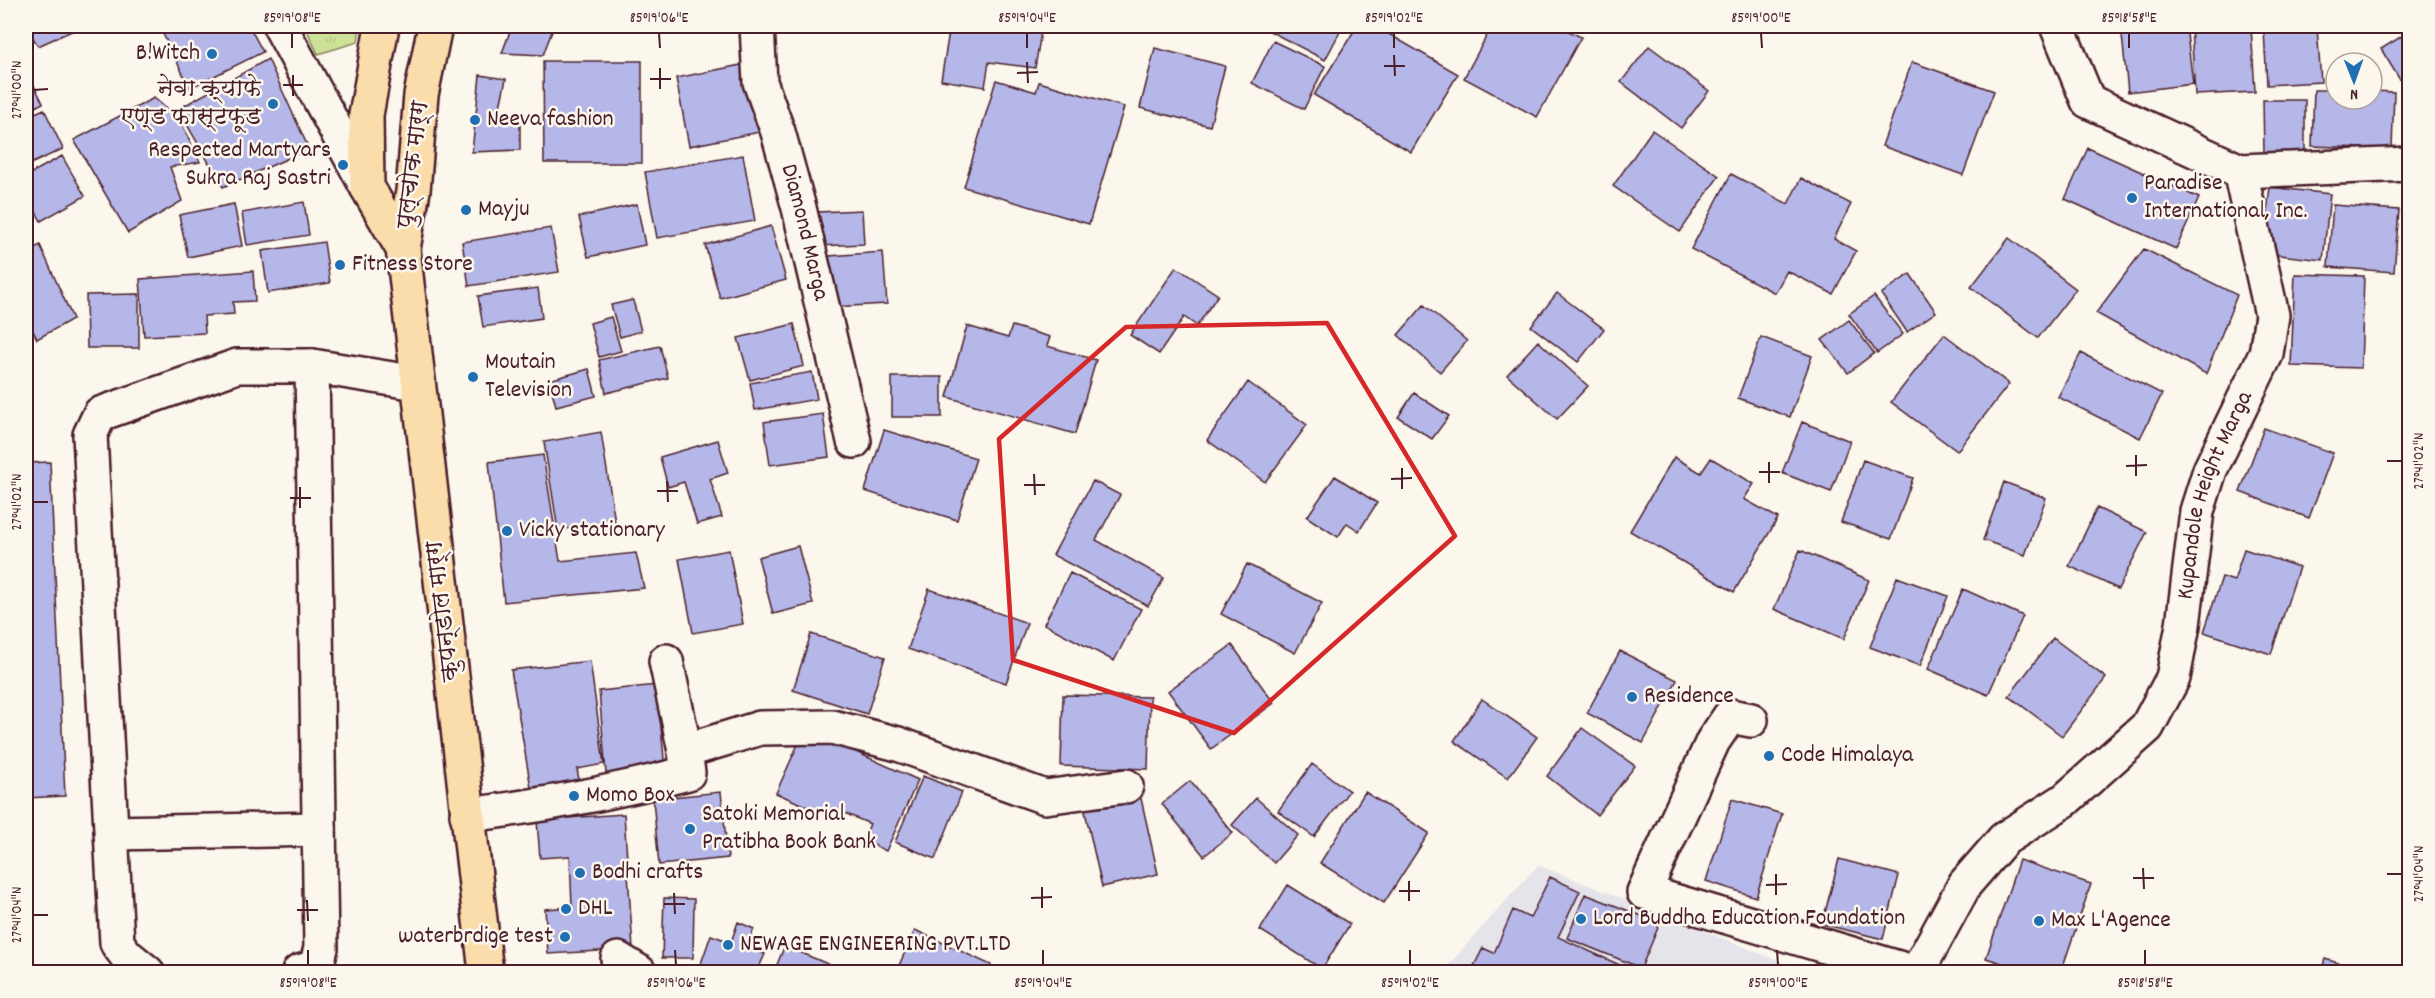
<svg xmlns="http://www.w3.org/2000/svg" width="2435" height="998" viewBox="0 0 2435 998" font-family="Dekko,'Playpen Sans Deva',sans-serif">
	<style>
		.built { fill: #e6e4eb }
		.grass { fill: url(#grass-tufts); stroke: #8c8061; stroke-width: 1.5 }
		.building { fill: #b5b7e9; stroke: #4a1f2b; stroke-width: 1.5 }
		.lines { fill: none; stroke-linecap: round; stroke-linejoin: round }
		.minor-casing { stroke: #4a1f2b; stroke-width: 38 }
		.major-casing { stroke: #4a1f2b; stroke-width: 38 }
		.minor { stroke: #fbf7ec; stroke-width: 33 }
		.major { stroke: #faddab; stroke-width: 33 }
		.marked { fill: none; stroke: #d62828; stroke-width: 4.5; stroke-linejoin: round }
		.ticks { fill: none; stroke: #4a1f2b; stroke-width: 2 }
		.poi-dot { fill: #1f6fb2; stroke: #fbf7ec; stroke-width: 2 }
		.labels { text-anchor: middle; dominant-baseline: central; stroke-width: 5; stroke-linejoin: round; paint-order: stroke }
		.poi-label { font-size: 24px; fill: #4a1f2b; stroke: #fbf7ec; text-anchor: start }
		.street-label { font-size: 24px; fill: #4a1f2b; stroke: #fbf7ec }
		.neatline { fill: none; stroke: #4a1f2b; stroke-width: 2 }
		.ticks-label { font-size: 15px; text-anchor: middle; fill: #4a1f2b }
	</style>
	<defs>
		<pattern id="grass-tufts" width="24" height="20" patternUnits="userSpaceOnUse" patternTransform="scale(1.5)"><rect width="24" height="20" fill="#cee297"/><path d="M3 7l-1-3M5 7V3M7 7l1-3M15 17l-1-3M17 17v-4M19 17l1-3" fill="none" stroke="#b2c182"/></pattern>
	</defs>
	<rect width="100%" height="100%" fill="#fbf7ec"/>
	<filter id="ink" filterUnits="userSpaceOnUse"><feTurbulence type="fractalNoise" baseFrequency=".0167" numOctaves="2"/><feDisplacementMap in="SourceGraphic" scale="12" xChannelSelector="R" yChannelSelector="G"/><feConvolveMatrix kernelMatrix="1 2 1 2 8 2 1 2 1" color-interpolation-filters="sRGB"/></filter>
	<g filter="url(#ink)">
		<path class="built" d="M1538,865L1807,972H1442Z"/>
		<path class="grass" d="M305,26H360L358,42L318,54Z"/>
		<path class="building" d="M26,26H83L38,46Z
			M159,26H249L263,52L190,88Z
			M512,26H554L543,55L502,53Z
			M950,26L972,28L973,26H1042L1035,68L989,62L985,87L941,80Z
			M1260,26H1343L1325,60Z
			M1357,26H1375L1458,74L1411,152L1314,95Z
			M1492,26H1559L1581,37L1537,117L1464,78Z
			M2121,26H2186L2193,84L2128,92Z
			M2191,26H2251L2255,92L2195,95Z
			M2317,27L2321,82L2267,85L2264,30Z
			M2410,31V93H2408L2381,49Z
			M1273,41L1325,66L1304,109L1252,83Z
			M1649,46L1709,91L1681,128L1621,82Z
			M1155,48L1225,66L1210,126L1140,108Z
			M268,59L309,149L223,187L178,109Z
			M543,61H642V163H544Z
			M1912,62L1994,91L1963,175L1882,146Z
			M746,64L760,132L689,146L676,78Z
			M26,70L43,103L26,112Z
			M480,75L506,79L497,121L520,120V150L472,152Z
			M996,80L1036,92L1039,82L1124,107L1089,224L964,187Z
			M2314,90H2336V99H2372V91L2394,92L2392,149L2312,146Z
			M154,98L180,120L200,162L170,167L182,201L128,233L74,140Z
			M2263,100H2305V151L2264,152Z
			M44,109L63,149L26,166V117Z
			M1652,130L1719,176L1680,232L1613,186Z
			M2088,148L2199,198L2176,249L2065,199Z
			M743,155L755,221L657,238L645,172Z
			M62,156L85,196L41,221L26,194V176Z
			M1731,174L1788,204L1801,178L1851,204L1834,239L1856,251L1833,294L1787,271L1775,293L1691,249Z
			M2270,187L2330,194L2323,260L2262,253Z
			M304,202L309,235L247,245L242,213Z
			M234,204L242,246L188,257L179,215Z
			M637,204L645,245L588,257L579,217Z
			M2333,205L2399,210L2394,272L2328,267Z
			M862,210L864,244L819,246L818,212Z
			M771,226L786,280L720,298L705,245Z
			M551,228L559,272L469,286L462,242Z
			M2009,238L2076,289L2038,338L1971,287Z
			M324,242L330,283L268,293L262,251Z
			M40,245L73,319L37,339L26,316V253Z
			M2144,249L2237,295L2206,374L2096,313Z
			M883,252L887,304L832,307L829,256Z
			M1176,267L1218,295L1197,326L1184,317L1159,354L1130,335Z
			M253,271L255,301L233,302L234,314L204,316L205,333L144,336L140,279Z
			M1910,274L1936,312L1907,332L1881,294Z
			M2295,274L2364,276L2361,368L2291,366Z
			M538,288L542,318L483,327L478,296Z
			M1557,293L1604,329L1578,362L1531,326Z
			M139,294V348H87L86,295Z
			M1874,296L1903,334L1877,353L1849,314Z
			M633,300L641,331L620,337L611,305Z
			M1424,305L1467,341L1440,372L1398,335Z
			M611,317L621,351L599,357L590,323Z
			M1849,320L1874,353L1848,373L1822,340Z
			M794,324L804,366L750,380L738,338Z
			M967,326L1008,338L1012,326L1050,337L1047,346L1096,360L1075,434L947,397Z
			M1944,334L2009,384L1957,451L1891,402Z
			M1761,337L1812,356L1790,417L1738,398Z
			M1538,341L1588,386L1557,419L1507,375Z
			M660,346L668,378L606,393L599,360Z
			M2081,353L2162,394L2140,438L2058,397Z
			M589,369L596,396L556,406L549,380Z
			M812,372L817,399L755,410L750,383Z
			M892,377H942V417H892Z
			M1248,382L1307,425L1265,482L1207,440Z
			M1414,393L1449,416L1432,439L1398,417Z
			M823,414L829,457L770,465L764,422Z
			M1802,422L1850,441L1831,492L1782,473Z
			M2264,428L2333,453L2309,518L2240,492Z
			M884,430L976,458L957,520L865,491Z
			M601,432L615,522L558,530L544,442Z
			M718,440L728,473L710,479L722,517L697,524L684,482L668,487L660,457Z
			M543,455L560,561L636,553L644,588L504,602L489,462Z
			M1674,457L1701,473L1711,458L1754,484L1744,499L1778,518L1734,592L1630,531Z
			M1863,460L1913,478L1891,539L1841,522Z
			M50,462L65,796L26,798V463Z
			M1335,476L1377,503L1359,531L1347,523L1338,537L1307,517Z
			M1093,481L1120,495L1096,540L1164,578L1148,606L1053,555Z
			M2004,482L2046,498L2025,555L1983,540Z
			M2097,508L2147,532L2118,589L2069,566Z
			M798,546L813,604L773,614L758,557Z
			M2244,549L2299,567L2271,654L2204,632L2222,577L2234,581Z
			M729,550L743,624L693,633L679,559Z
			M1800,550L1869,580L1844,639L1774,609Z
			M1247,564L1322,603L1295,653L1221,614Z
			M1070,573L1141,609L1114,661L1044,624Z
			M1897,577L1948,596L1920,666L1870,647Z
			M929,589L1027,623L1006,683L908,649Z
			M1963,589L2023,616L1988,695L1928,669Z
			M811,634L885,657L867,714L793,690Z
			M2053,638L2106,678L2062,736L2009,696Z
			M1232,645L1274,703L1211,749L1168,691Z
			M1620,651L1677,680L1643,743L1587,713Z
			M590,661L604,764L577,769L579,780L531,788L511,670Z
			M657,685L665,769L606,774L599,691Z
			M1063,695L1150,697L1148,769L1061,766Z
			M1482,699L1537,737L1508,778L1454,741Z
			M1582,728L1635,766L1597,815L1547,776Z
			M805,729L918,780L886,851L863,840L870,824L833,808L824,814L776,793Z
			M1312,764L1349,791L1314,837L1278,811Z
			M923,776L962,792L935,859L895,842Z
			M1190,781L1233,833L1204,856L1162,804Z
			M721,792L728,858L659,865L653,799Z
			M1365,792L1429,833L1384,903L1320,863Z
			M1140,794L1158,874L1102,887L1084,807Z
			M1256,798L1298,835L1274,863L1232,825Z
			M1732,799L1782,814L1756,897L1706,881Z
			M624,814L633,949L548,954L545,909L572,907L570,856L540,858L537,820Z
			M1839,859L1899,875L1883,939L1822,924Z
			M2019,860L2091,884L2061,972H2030L1986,958Z
			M1550,877L1580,891L1558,937L1635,972H1471L1483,948L1494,953L1513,910L1530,918Z
			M1288,885L1350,924L1322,969L1260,930Z
			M1585,894L1660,923L1641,968L1567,938Z
			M664,898L694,899L693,958H662Z
			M738,922L754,929L746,948L765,954L757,972H698L711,935L731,942Z
			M915,930L991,965L987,972H896Z
			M785,945L811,957L847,972H774Z
			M2325,959L2368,972H2321Z"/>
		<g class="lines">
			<defs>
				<g id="minor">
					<path d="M280,26L367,187"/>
					<path id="s1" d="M757,26L760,82L778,132L799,208L854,441"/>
					<path d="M2240,171L2410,164"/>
					<path d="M666,661L685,751"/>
					<path d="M1751,720L1730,716L1713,741L1644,892L1912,972"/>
					<path d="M467,815C542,806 615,792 688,773L685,751L760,728L832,727L898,744L1045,797L1126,786"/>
					<path d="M112,833L319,829"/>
					<path d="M618,959L639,972"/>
					<path d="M147,972L126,955L117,943L90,435L100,414L237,366H312L417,383"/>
					<path d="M299,972L316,967L321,948L312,366"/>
					<path id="s2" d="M1917,972L1965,884L2004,839L2065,800L2147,727L2173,678L2183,625L2197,511L2210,470L2266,354L2272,315L2240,171L2088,101L2057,26"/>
				</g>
				<path id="major" d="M382,26L366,115L367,187L403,249
					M435,26L421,95L413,191L403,249L486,972"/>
			</defs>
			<use href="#minor" class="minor-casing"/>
			<use href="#major" class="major-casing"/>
			<use href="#minor" class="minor"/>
			<use href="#major" class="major"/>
		</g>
	</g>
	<path class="marked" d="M1327,323L1455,536L1234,733L1013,660L999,439L1126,327Z"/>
	<path class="ticks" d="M292,33V48M659,33L660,48M1027,33V48M1394,33V48M1761,33L1762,48M2129,33V48M1394,55L1395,76M1027,62L1028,83M1384,66H1405M660,68V89M1017,73L1038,72M293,75V96M650,79H671M283,85H303M33,90L48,89M2136,455V476M2387,461H2402M1769,462V483M2126,466L2147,465M1402,468V489M1759,472H1780M1034,474L1035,495M1391,479L1412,478M667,481L668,502M1024,485H1045M300,487V508M657,491H678M290,498H311M33,502H48M2143,868L2144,889M1776,874V895M2387,874H2402M2133,878H2154M1409,881V901M1766,885L1787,884M1042,887V908M1399,891H1420M674,893L675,914M1031,898L1052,897M307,900L308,921M664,904H685M297,910H318M33,915H48M308,950V965M675,950L676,965M1043,950V965M1410,950V965M1777,950L1778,965M2145,950V965"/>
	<g class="poi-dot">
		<circle cx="212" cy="54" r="6"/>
		<circle cx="273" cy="104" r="6"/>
		<circle cx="475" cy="120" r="6"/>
		<circle cx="343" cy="165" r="6"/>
		<circle cx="2132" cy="198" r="6"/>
		<circle cx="466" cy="210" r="6"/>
		<circle cx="340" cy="265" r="6"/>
		<circle cx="473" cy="377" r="6"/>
		<circle cx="507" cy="531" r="6"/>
		<circle cx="1632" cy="697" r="6"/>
		<circle cx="1769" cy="756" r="6"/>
		<circle cx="574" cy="796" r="6"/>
		<circle cx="690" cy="829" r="6"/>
		<circle cx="580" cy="873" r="6"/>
		<circle cx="566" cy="909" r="6"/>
		<circle cx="1581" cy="919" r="6"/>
		<circle cx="2039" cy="921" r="6"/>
		<circle cx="565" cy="937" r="6"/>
		<circle cx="728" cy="945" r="6"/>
	</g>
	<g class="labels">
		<g class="poi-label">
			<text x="200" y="54" text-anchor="end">B!Witch</text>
			<text x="261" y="90" text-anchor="end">नेवा क्याफे<tspan x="261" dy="28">एण्ड फास्टफूड</tspan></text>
			<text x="487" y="120">Neeva fashion</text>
			<text x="331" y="151" text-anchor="end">Respected Martyars<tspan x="331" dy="28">Sukra Raj Sastri</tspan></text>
			<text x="2144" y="184">Paradise<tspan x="2144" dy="28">International, Inc.</tspan></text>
			<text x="478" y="210">Mayju</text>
			<text x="352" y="265">Fitness Store</text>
			<text x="485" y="363">Moutain<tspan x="485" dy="28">Television</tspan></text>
			<text x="519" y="531">Vicky stationary</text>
			<text x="1644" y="697">Residence</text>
			<text x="1781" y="756">Code Himalaya</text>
			<text x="586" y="796">Momo Box</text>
			<text x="702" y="815">Satoki Memorial<tspan x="702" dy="28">Pratibha Book Bank</tspan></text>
			<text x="592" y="873">Bodhi crafts</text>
			<text x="578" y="909">DHL</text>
			<text x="1593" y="919">Lord Buddha Education Foundation</text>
			<text x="2051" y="921">Max L'Agence</text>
			<text x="553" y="937" text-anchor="end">waterbrdige test</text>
			<text x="740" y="945">NEWAGE ENGINEERING PVT.LTD</text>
		</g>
		<g class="street-label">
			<text transform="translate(414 165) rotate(-83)">पुल्चोक मार्ग</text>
			<text stroke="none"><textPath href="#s1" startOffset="213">Diamond Marga</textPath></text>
			<text stroke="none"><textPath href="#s2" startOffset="586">Kupandole Height Marga</textPath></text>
			<text transform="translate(444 611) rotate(-97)">कुपन्डोल मार्ग</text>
		</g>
	</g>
	<rect width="2435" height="998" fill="none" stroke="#fbf7ec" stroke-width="66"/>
	<g transform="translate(2354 81) rotate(179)"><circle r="28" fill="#fbf7ec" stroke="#b4a19f" stroke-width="1.5"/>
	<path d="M0-4.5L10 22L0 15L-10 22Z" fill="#1f6fb2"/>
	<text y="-9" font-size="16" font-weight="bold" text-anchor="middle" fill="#4a1f2b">N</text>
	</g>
	<rect x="33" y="33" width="2369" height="932" class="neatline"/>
	<g class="ticks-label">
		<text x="292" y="22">85°19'08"E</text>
		<text x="659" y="22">85°19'06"E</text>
		<text x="1027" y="22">85°19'04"E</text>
		<text x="1394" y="22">85°19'02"E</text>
		<text x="1761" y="22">85°19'00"E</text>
		<text x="2129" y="22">85°18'58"E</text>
		<text transform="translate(16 90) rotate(-90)" y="5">27°41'00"N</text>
		<text transform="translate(2418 461) rotate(-90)" y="5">27°41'02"N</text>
		<text transform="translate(16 502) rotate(-90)" y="5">27°41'02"N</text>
		<text transform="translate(2418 874) rotate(-90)" y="5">27°41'04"N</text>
		<text transform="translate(16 915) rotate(-90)" y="5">27°41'04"N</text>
		<text x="308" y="987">85°19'08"E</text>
		<text x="676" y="987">85°19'06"E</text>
		<text x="1043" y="987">85°19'04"E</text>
		<text x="1410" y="987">85°19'02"E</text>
		<text x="1778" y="987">85°19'00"E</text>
		<text x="2145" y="987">85°18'58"E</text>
	</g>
</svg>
